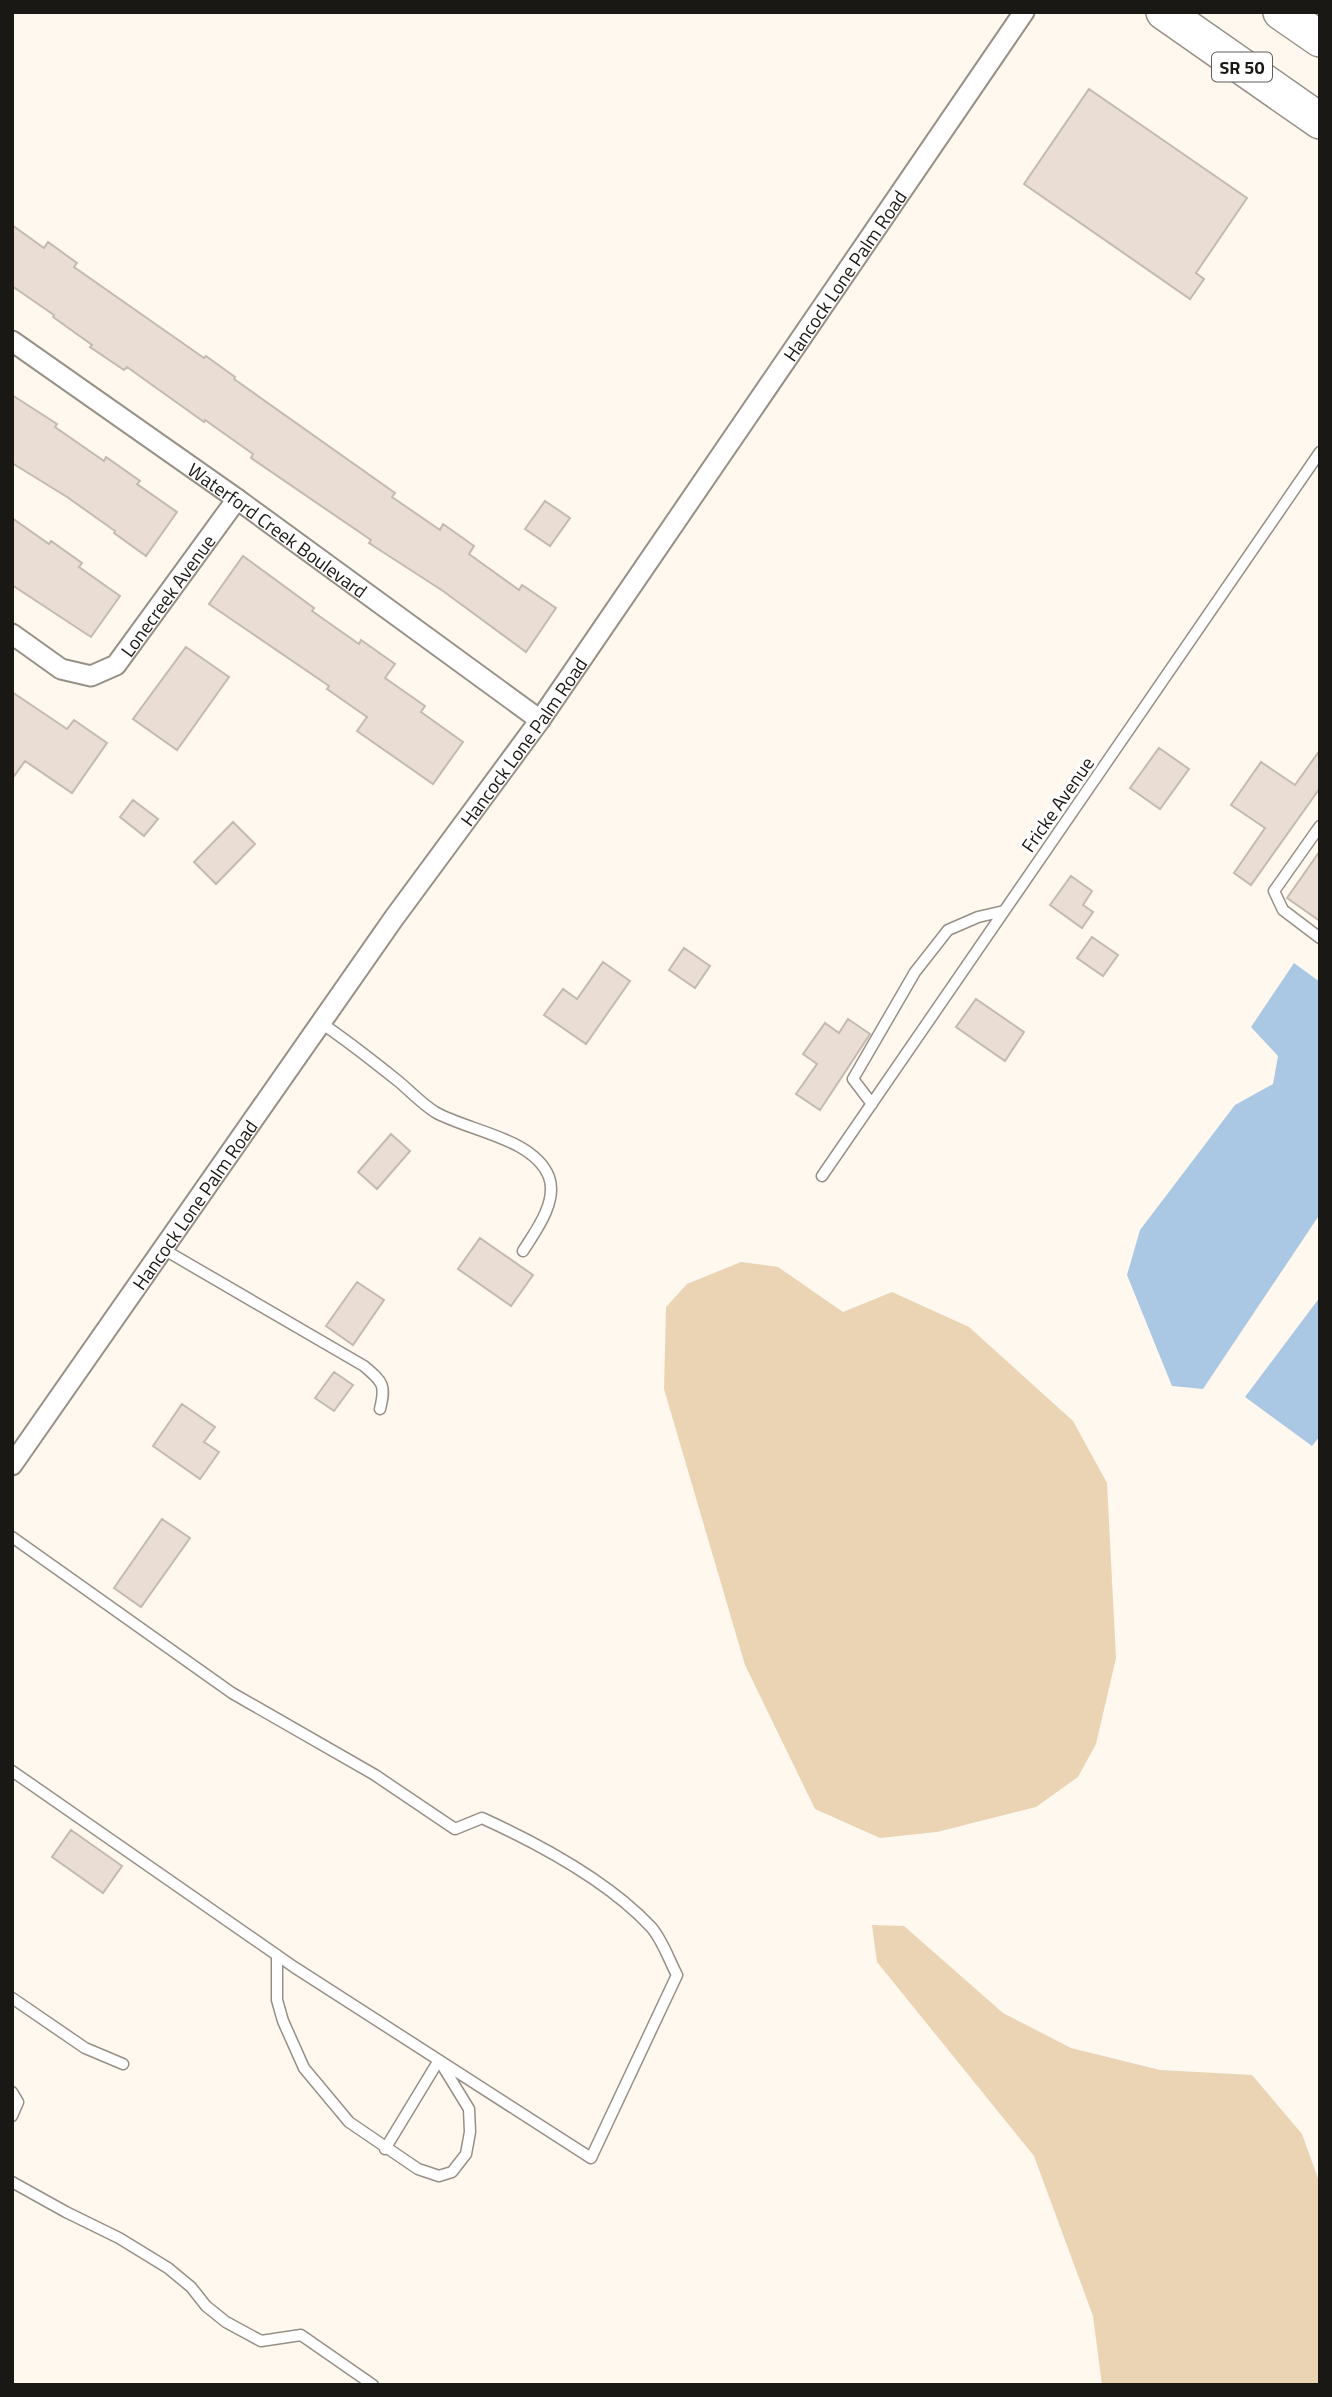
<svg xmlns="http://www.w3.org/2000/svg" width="1332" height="2397" viewBox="0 0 1332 2397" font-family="'Titillium Web',sans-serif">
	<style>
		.green { fill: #ead4b4 }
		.water { fill: #aac8e3 }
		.building { fill: #e9ddd4; stroke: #c5bab2; stroke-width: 2 }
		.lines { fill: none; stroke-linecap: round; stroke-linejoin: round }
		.lane-casing { stroke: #979086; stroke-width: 13 }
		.street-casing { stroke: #979086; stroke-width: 23 }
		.highway-casing { stroke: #979086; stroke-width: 38 }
		.lane { stroke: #fff; stroke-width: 10 }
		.street { stroke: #fff; stroke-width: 19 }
		.highway { stroke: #fff; stroke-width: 35 }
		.labels { text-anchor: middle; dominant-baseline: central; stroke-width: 6; stroke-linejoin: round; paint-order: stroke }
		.shield { fill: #fff; stroke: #5f5d5a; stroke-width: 2 }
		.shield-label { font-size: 18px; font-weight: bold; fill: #1a1814 }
		.street-label { font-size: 19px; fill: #1a1814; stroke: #fff }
	</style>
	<rect width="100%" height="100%" fill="#fef8ee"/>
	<path class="green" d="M741,1262L778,1267L843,1312L892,1292L969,1327L1073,1421L1107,1483L1116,1658L1096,1744L1078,1777L1036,1807L937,1832L880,1838L815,1809L745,1665L664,1389L666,1307L687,1284Z
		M872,1925L904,1926L1003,2013L1071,2048L1160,2070L1252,2075L1302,2134L1320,2184V2385H1102L1093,2316L1034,2156L877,1962Z"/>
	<path class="water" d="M1294,963L1320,982V1214L1203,1389L1172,1386L1127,1275L1140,1230L1235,1105L1273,1084L1278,1056L1251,1027Z
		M1320,1297V1436L1312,1446L1245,1397Z"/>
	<path class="building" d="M1089,89L1247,198L1196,273L1204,279L1190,299L1024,184Z
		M12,225L44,248L48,242L77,263L74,267L204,358L206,356L235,377L234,379L395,493L392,497L440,530L443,524L474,546L469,554L519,590L522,585L556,608L526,652L443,591L369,543L371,540L251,458L253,454L205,420L204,422L127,367L124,370L90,347L92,345L53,317L54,315L12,286Z
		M12,395L57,424L55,427L104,461L106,457L140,481L137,484L177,512L146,556L114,533L115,531L67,497L12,463Z
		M545,501L570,518L550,546L525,529Z
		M12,518L49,544L51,541L82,563L79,567L120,596L91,637L12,585Z
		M243,556L314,608L312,611L359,644L361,640L395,664L385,678L425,706L421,712L463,742L433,784L357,731L367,717L327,689L329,686L209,604Z
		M186,647L229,677L177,750L133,719Z
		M12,692L67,729L74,720L107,743L72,793L25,761L12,779Z
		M1159,748L1189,769L1160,809L1130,788Z
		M1320,750V788L1251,885L1234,873L1265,828L1231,805L1261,762L1295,785Z
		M133,800L158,819L144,836L120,817Z
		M233,822L255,844L216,884L194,862Z
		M1320,851V921L1287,898Z
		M1071,876L1092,891L1083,905L1093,912L1082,928L1050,905Z
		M1092,937L1118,955L1103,976L1077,958Z
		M684,948L710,966L695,988L669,970Z
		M603,962L630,981L586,1044L544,1015L563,989L577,999Z
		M976,999L1024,1032L1005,1061L956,1027Z
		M848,1019L870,1034L820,1110L796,1094L817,1064L803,1054L825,1023L839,1033Z
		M391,1134L410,1151L377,1189L358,1172Z
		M480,1238L533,1275L511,1306L458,1269Z
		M357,1282L384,1300L353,1345L326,1326Z
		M334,1372L353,1385L334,1411L315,1398Z
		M182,1404L215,1427L204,1442L219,1452L200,1479L153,1446Z
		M162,1519L190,1538L141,1607L114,1588Z
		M71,1830L122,1866L103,1893L52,1857Z"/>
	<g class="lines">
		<defs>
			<path id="lane" d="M1320,826L1274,891L1283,910L1320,938
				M321,1023C348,1041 373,1061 398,1081C410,1091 422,1104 435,1112C468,1131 534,1138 549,1177C558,1202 535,1232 523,1251
				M872,1104L853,1079L915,972L948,930L978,917L1004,911
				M822,1176L1320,452
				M163,1249L364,1366C383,1382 386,1385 380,1409
				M12,1537L232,1693L375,1775L455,1829L482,1818C539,1844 608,1881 651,1927C662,1939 669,1960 677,1975L591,2158L294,1967L12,1771
				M277,1955V2000L283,2021L304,2068L349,2122L418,2169L439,2176L452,2172L466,2154L470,2132L469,2109L439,2060L385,2149
				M12,1998L85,2048L123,2064
				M12,2092L18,2102L12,2116
				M12,2182L66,2212L119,2238L168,2268L191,2287L206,2306L226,2322L261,2341L301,2335L373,2385"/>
			<g id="street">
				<path id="s1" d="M12,341L237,499L540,720"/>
				<path id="s2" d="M12,634L61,669L91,676L116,665L237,499"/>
				<path id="s3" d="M12,1465L394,918L540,720L1024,12"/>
			</g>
			<path id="highway" d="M1164,12L1320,121
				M1281,12L1320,39"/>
		</defs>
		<use href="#lane" class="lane-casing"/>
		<use href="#street" class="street-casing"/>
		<use href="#highway" class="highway-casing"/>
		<use href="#lane" class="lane"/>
		<use href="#street" class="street"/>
		<use href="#highway" class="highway"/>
	</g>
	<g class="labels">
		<rect class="shield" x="1212" y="52.5" width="60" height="29" rx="5"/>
		<g class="shield-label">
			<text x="1242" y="67">SR 50</text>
		</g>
		<g class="street-label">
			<text stroke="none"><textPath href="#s3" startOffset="1452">Hancock Lone Palm Road</textPath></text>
			<text stroke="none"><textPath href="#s1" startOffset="326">Waterford Creek Boulevard</textPath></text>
			<text stroke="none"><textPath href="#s2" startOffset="205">Lonecreek Avenue</textPath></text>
			<text stroke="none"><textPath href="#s3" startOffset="886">Hancock Lone Palm Road</textPath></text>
			<text transform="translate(1057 804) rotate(-55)">Fricke Avenue</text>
			<text stroke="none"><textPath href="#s3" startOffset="318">Hancock Lone Palm Road</textPath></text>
		</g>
	</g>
	<rect width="1332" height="2397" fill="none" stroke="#1a1814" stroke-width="28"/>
</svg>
